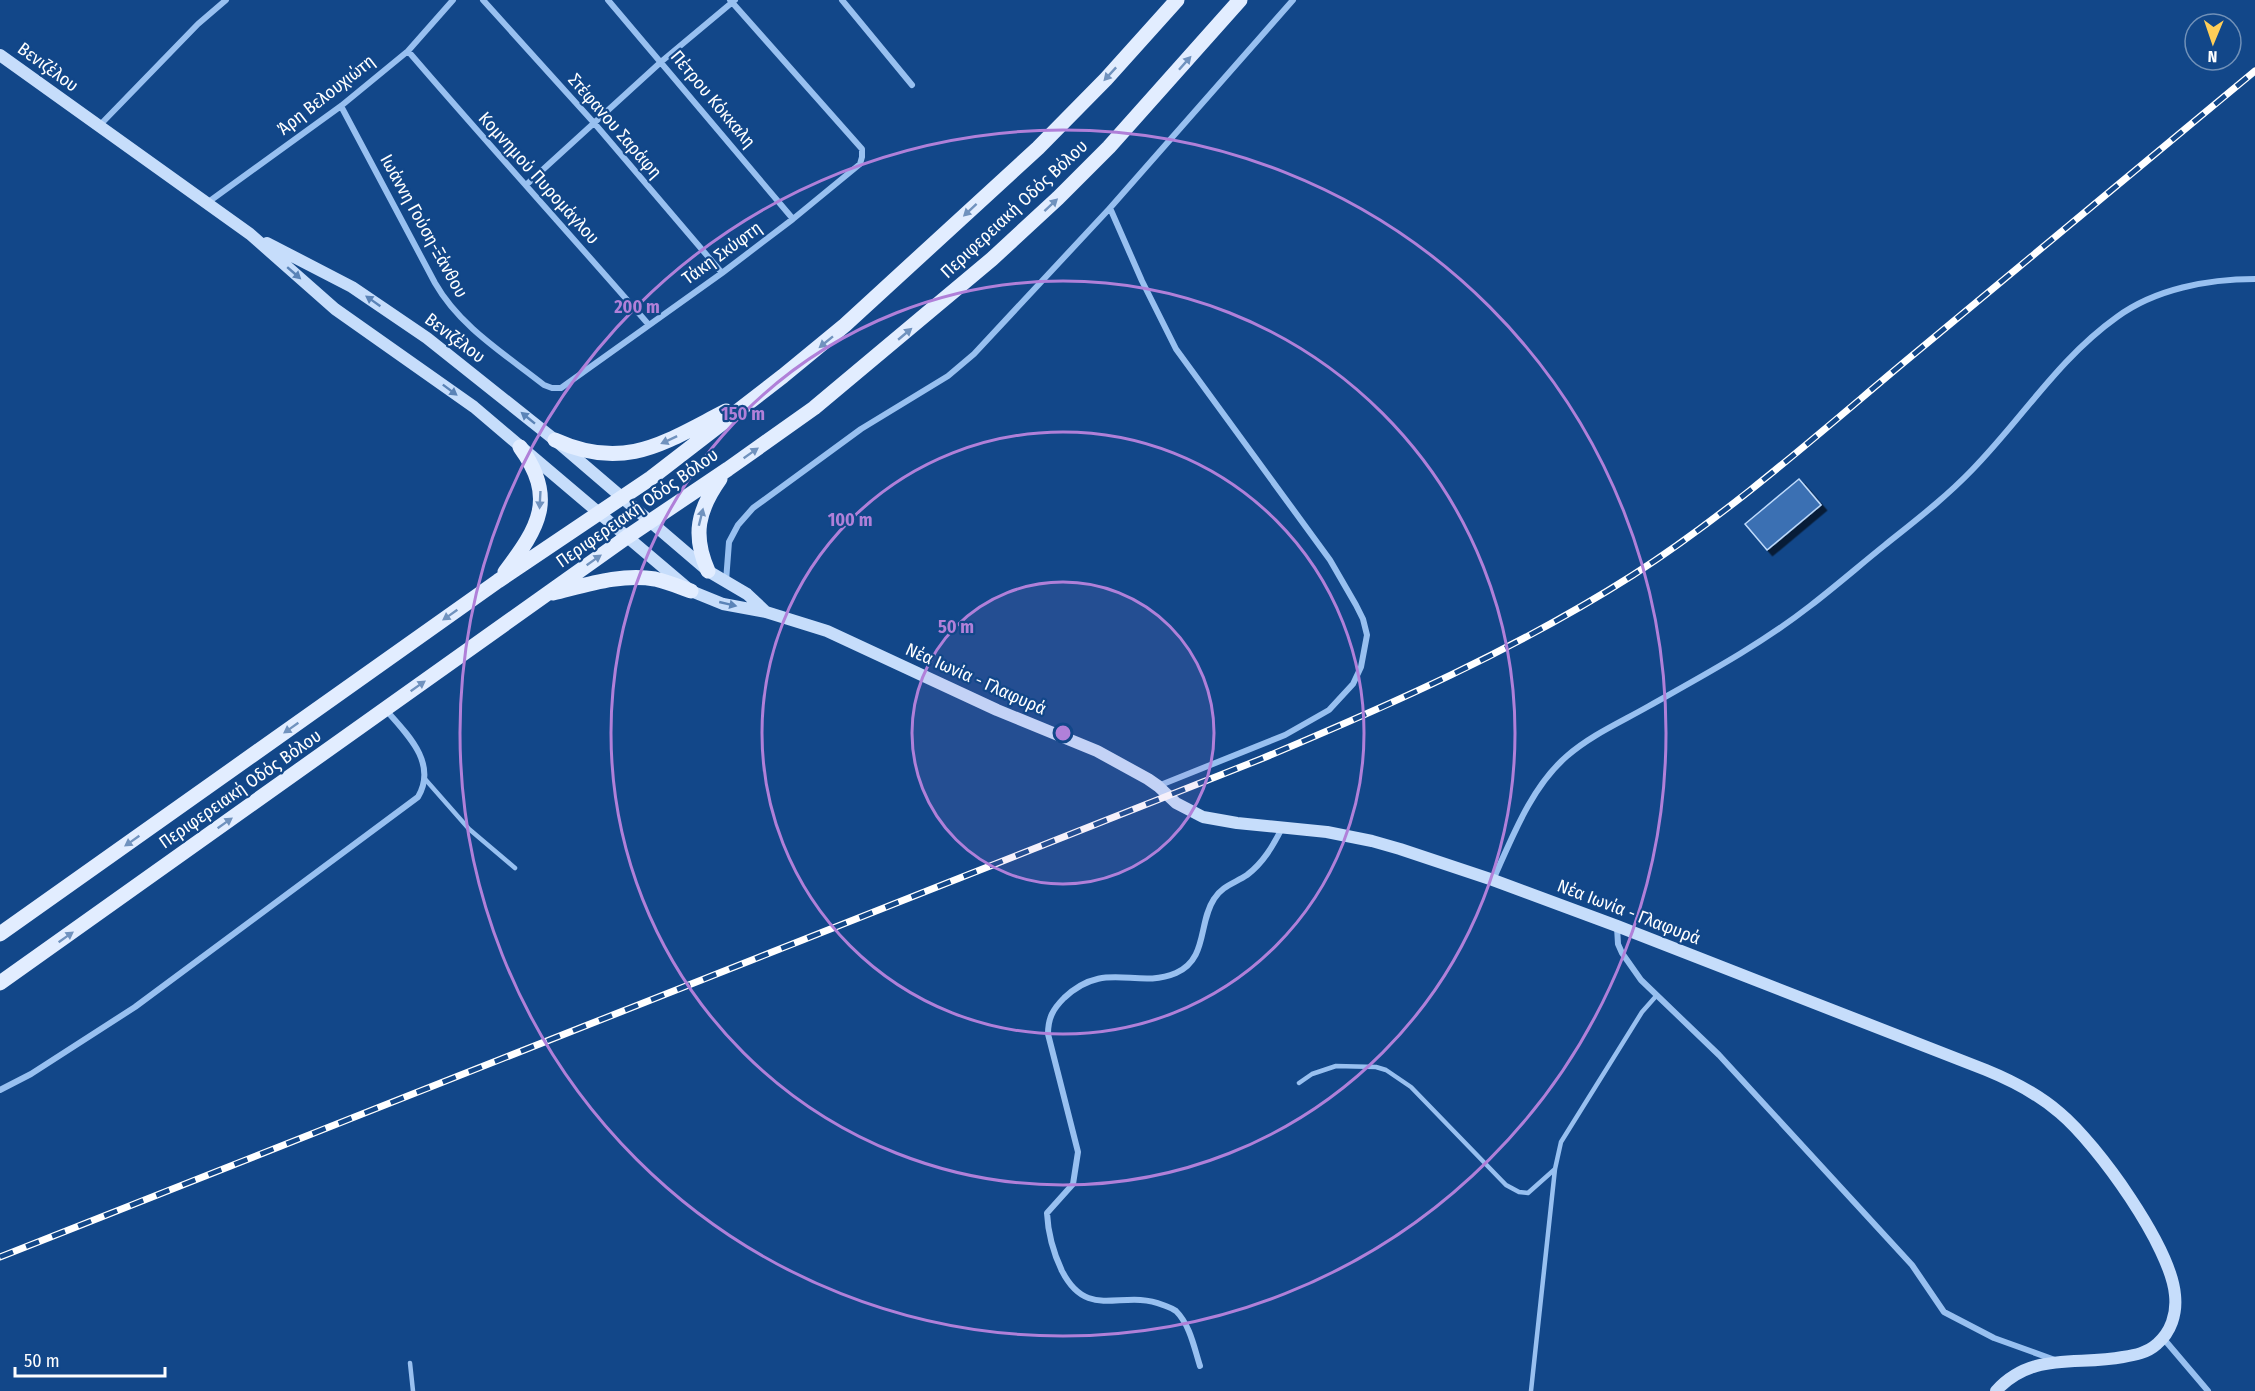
<svg xmlns="http://www.w3.org/2000/svg" width="2255" height="1391" viewBox="0 0 2255 1391" font-family="'Fira Sans Condensed',sans-serif">
	<style>
		.building { fill: #3b70b3; stroke: #bfdbfc; stroke-width: 1.5; filter: url(#shadow) }
		.lines { fill: none; stroke-linecap: round; stroke-linejoin: round }
		.lane { stroke: #98c0f0; stroke-width: 4.5 }
		.street { stroke: #98c0f0; stroke-width: 6 }
		.secondary { stroke: #c6ddfb; stroke-width: 12 }
		.primary { stroke: #e2edff; stroke-width: 15 }
		.rail-casing { stroke: #fff; stroke-width: 7 }
		.rail { stroke: #124789; stroke-width: 4.5; stroke-dasharray: 14; stroke-linecap: butt }
		.oneway { fill: #7092be }
		.oneway2 { fill: #5a83b7 }
		.ring { fill: none; stroke: #b080d9; stroke-width: 3 }
		.labels { text-anchor: middle; dominant-baseline: central; stroke-width: 4.5; stroke-linejoin: round; paint-order: stroke }
		.street-label { font-size: 18px; fill: #fff; stroke: #124789 }
		.centre { fill: #b080d9; stroke: #124789; stroke-width: 3 }
		.ring-label { font-size: 18px; text-anchor: middle; font-weight: bold; fill: #b080d9; stroke: #124789; stroke-width: 4.5; stroke-linejoin: round; paint-order: stroke }
	</style>
	<defs>
		<filter id="shadow"><feDropShadow dx="5.5" dy="5.5" stdDeviation="0" flood-color="#0009"/></filter>
	</defs>
	<rect width="100%" height="100%" fill="#124789"/>
	<path class="building" d="M1799,479L1821,505L1767,550L1745,524Z"/>
	<g class="lines">
		<path class="lane" d="M425,779L469,829L515,868
			M1299,1083L1312,1074L1336,1066L1376,1067L1386,1070L1411,1087L1506,1185L1519,1192L1528,1193L1555,1169
			M410,1363L413,1391
			M1531,1391L1555,1169L1561,1142L1642,1012L1657,995"/>
		<path class="street" d="M483,0L595,124L722,273
			M608,0L793,219
			M842,0L912,85
			M408,51C487,143 569,233 649,325
			M341,106L435,283C460,327 505,354 544,385L552,388H561L722,273L793,219L860,164L862,157V149L730,0
			M99,126L198,24L226,0
			M526,185L662,61L735,0
			M207,203L341,106L408,51L453,0
			M1110,208L1142,281L1176,349L1330,560L1356,605L1363,619L1367,635L1361,667L1353,684L1329,710L1285,735L1158,786
			M726,581L729,542L738,525L753,508L861,429L948,376L974,354L1110,208L1293,0
			M1493,880C1512,838 1531,787 1567,756C1591,735 1621,722 1649,706C1704,675 1760,645 1810,606C1836,586 1860,565 1885,545C1915,521 1945,498 1972,470C2022,419 2058,359 2117,317C2155,289 2208,279 2255,279
			M1617,927L1618,944L1622,953L1641,980L1719,1055L1912,1265L1944,1312L1994,1338L2055,1360
			M0,1090L31,1074L135,1007L418,797C438,763 407,734 385,709
			M2163,1338L2208,1391
			M1200,1366C1194,1347 1190,1325 1176,1311C1172,1308 1168,1307 1163,1305C1122,1288 1088,1322 1062,1271C1053,1252 1048,1234 1047,1213L1073,1184L1078,1152L1048,1034C1048,1018 1053,1009 1064,998C1105,959 1136,990 1176,973C1208,959 1198,923 1214,899C1222,886 1235,883 1247,875C1263,863 1273,846 1282,828"/>
		<path class="secondary" d="M0,55L250,234L335,309L474,407L691,591L723,604L766,612L827,631L997,710L1097,751L1148,779L1158,786L1176,803L1203,817L1237,823L1327,832L1372,841L1400,849L1493,880L1617,926L1986,1070C2013,1081 2038,1094 2060,1113C2098,1145 2171,1247 2175,1295C2177,1314 2171,1332 2157,1344C2147,1353 2135,1355 2123,1357C2077,1366 2032,1351 1996,1391
			M267,243L352,287L427,338L555,440L708,571L747,594L765,611"/>
		<path class="primary" d="M555,440C625,472 665,442 726,411
			M708,571C692,535 698,510 720,479
			M505,572C539,527 557,498 520,447
			M553,593C586,585 622,573 655,579C668,582 680,587 691,591
			M0,934L498,581L651,478L783,376L845,325L1038,148L1106,79L1177,0
			M0,983L627,537L728,469L814,408L992,259L1058,198L1109,147L1240,0"/>
		<defs>
			<path id="rail" d="M0,1257L1261,759C1390,705 1515,650 1633,575C1728,514 1816,436 1902,364C2020,266 2137,169 2255,71"/>
		</defs>
		<use href="#rail" class="rail-casing"/>
		<use href="#rail" class="rail"/>
	</g>
	<defs><path id="oneway-solid" d="M-6-.8H1V-3.2L6.5 0L1 3.2V.8H-6Z" transform="scale(1.5)"/></defs>
	<g class="oneway">
		<use href="#oneway-solid" transform="translate(1185 63) rotate(-48)"/>
		<use href="#oneway-solid" transform="translate(1110 74) rotate(133)"/>
		<use href="#oneway-solid" transform="translate(1051 205) rotate(-43)"/>
		<use href="#oneway-solid" transform="translate(970 210) rotate(137)"/>
		<use href="#oneway-solid" transform="translate(905 334) rotate(-40)"/>
		<use href="#oneway-solid" transform="translate(826 342) rotate(141)"/>
		<use href="#oneway-solid" transform="translate(669 440) rotate(155)"/>
		<use href="#oneway-solid" transform="translate(751 453) rotate(-35)"/>
		<use href="#oneway-solid" transform="translate(540 500) rotate(93)"/>
		<use href="#oneway-solid" transform="translate(701 517) rotate(-76)"/>
		<use href="#oneway-solid" transform="translate(594 560) rotate(-35)"/>
		<use href="#oneway-solid" transform="translate(450 615) rotate(145)"/>
		<use href="#oneway-solid" transform="translate(418 686) rotate(-35)"/>
		<use href="#oneway-solid" transform="translate(291 728) rotate(145)"/>
		<use href="#oneway-solid" transform="translate(225 823) rotate(-35)"/>
		<use href="#oneway-solid" transform="translate(132 841) rotate(145)"/>
		<use href="#oneway-solid" transform="translate(66 937) rotate(-35)"/>
	</g>
	<g class="oneway2">
		<use href="#oneway-solid" transform="translate(294 273) rotate(41)"/>
		<use href="#oneway-solid" transform="translate(373 301) rotate(-145)"/>
		<use href="#oneway-solid" transform="translate(450 390) rotate(37)"/>
		<use href="#oneway-solid" transform="translate(528 418) rotate(-141)"/>
		<use href="#oneway-solid" transform="translate(728 604) rotate(13)"/>
	</g>
	<circle cx="1063" cy="733" r="151" fill="#b080d9" fill-opacity=".12"/>
	<g class="ring">
		<circle cx="1063" cy="733" r="151"/>
		<circle cx="1063" cy="733" r="301"/>
		<circle cx="1063" cy="733" r="452"/>
		<circle cx="1063" cy="733" r="603"/>
	</g>
	<g class="labels">
		<g class="street-label">
			<text transform="translate(48 67) rotate(36)">Βενιζέλου</text>
			<text transform="translate(326 95) rotate(-38)">Άρη Βελουχιώτη</text>
			<text transform="translate(713 99) rotate(50)">Πέτρου Κόκκαλη</text>
			<text transform="translate(615 126) rotate(49)">Στέφανου Σαράφη</text>
			<text transform="translate(539 178) rotate(48)">Κομνημού Πυρομάγλου</text>
			<text transform="translate(1014 209) rotate(-43)">Περιφερειακή Οδός Βόλου</text>
			<text transform="translate(424 226) rotate(61)">Ιωάννη Γούση-Ξάνθου</text>
			<text transform="translate(722 253) rotate(-36)">Τάκη Σκύφτη</text>
			<text transform="translate(455 338) rotate(37)">Βενιζέλου</text>
			<text transform="translate(637 508) rotate(-35)">Περιφερειακή Οδός Βόλου</text>
			<text transform="translate(976 679) rotate(24)">Νέα Ιωνία - Γλαφυρά</text>
			<text transform="translate(240 789) rotate(-35)">Περιφερειακή Οδός Βόλου</text>
			<text transform="translate(1629 912) rotate(21)">Νέα Ιωνία - Γλαφυρά</text>
		</g>
	</g>
	<circle cx="1063" cy="733" r="9" class="centre"/>
	<g class="ring-label">
		<text x="637" y="313">200 m</text>
		<text x="743" y="420">150 m</text>
		<text x="850" y="526">100 m</text>
		<text x="956" y="633">50 m</text>
	</g>
	<g transform="translate(2213 42) rotate(182)"><circle r="28" fill="#124789" stroke="#7191b8" stroke-width="1.5"/>
	<path d="M0-4.5L10 22L0 15L-10 22Z" fill="#ffce58"/>
	<text y="-9" font-size="16" font-weight="bold" text-anchor="middle" fill="#ffffff">N</text>
	</g>
	<path d="M15 1367v9h150v-9" fill="none" stroke="#ffffff" stroke-width="3"/>
	<text x="24" y="1367" font-size="18" fill="#ffffff" stroke="#124789" stroke-width="4.5" paint-order="stroke">50 m</text>
</svg>
